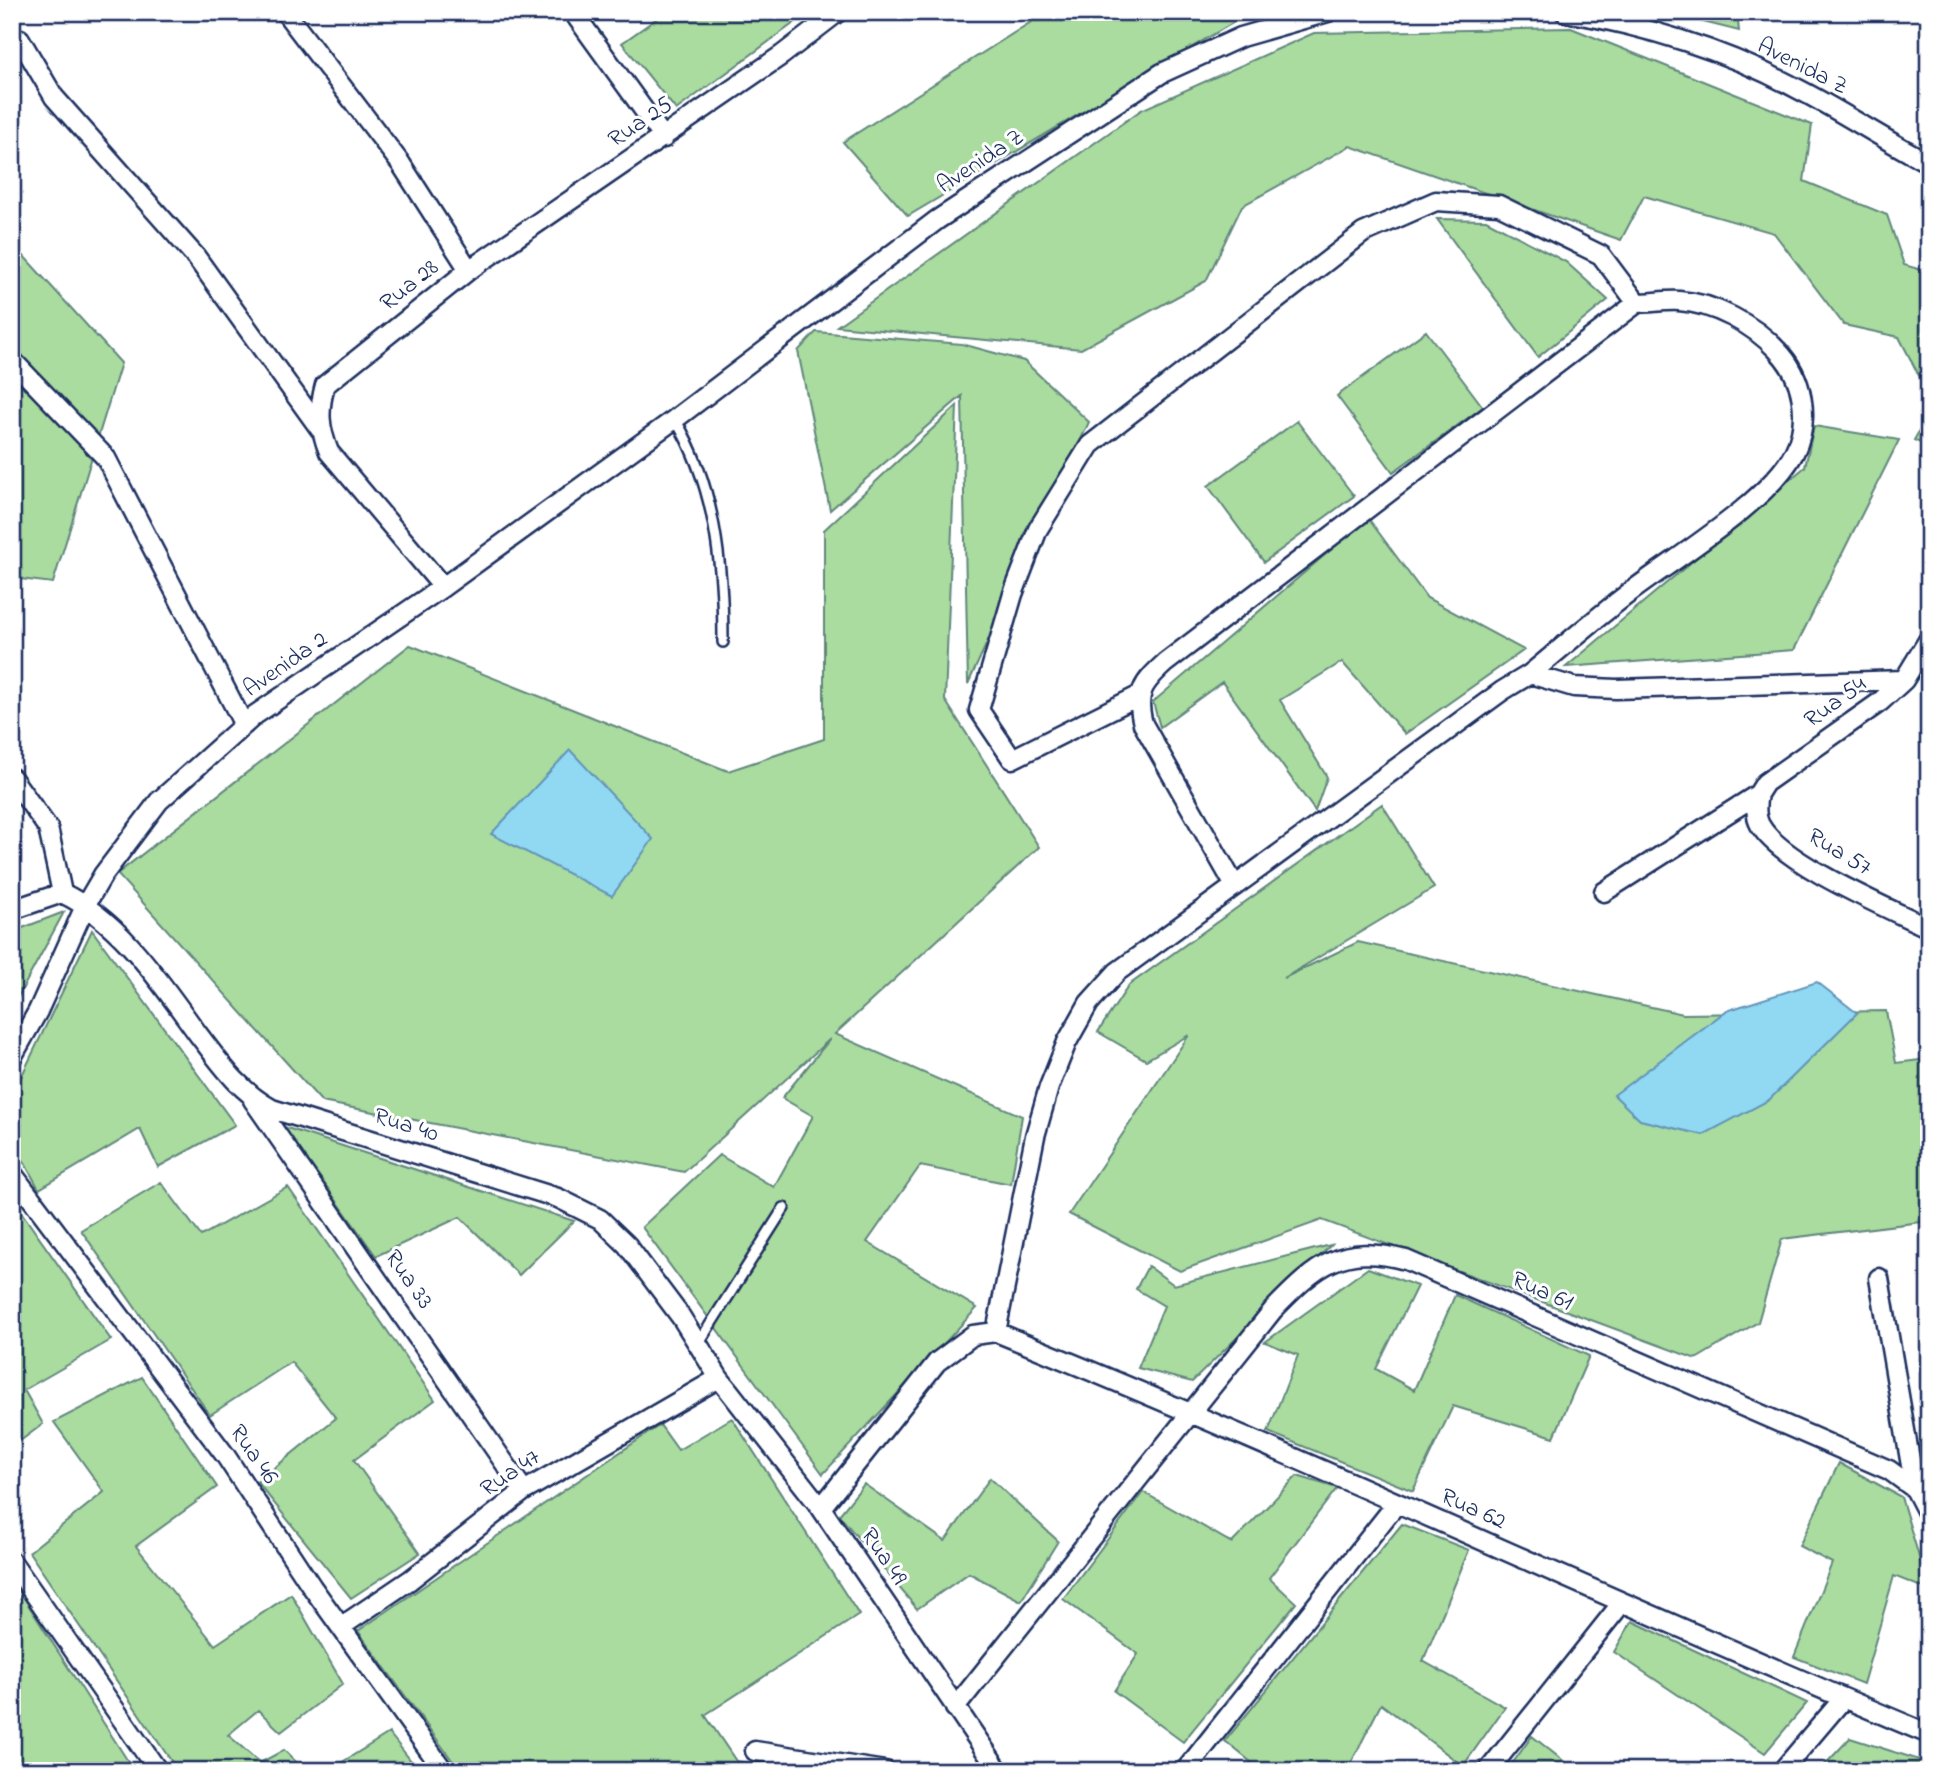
<svg xmlns="http://www.w3.org/2000/svg" width="1941" height="1783" viewBox="0 0 1941 1783" font-family="'Indie Flower',sans-serif">
	<style>
		.green { fill: #a9dc9e; stroke: #62867e; stroke-width: 2 }
		.water { fill: #91d8f3; stroke: #6294b7; stroke-width: 2 }
		.lines { fill: none; stroke-linecap: round; stroke-linejoin: round }
		.lane-casing { stroke: #1b2f5e; stroke-width: 14 }
		.street-casing { stroke: #1b2f5e; stroke-width: 23 }
		.lane { stroke: #fff; stroke-width: 9 }
		.street { stroke: #fff; stroke-width: 18 }
		.labels { text-anchor: middle; dominant-baseline: central; stroke-width: 6; stroke-linejoin: round; paint-order: stroke }
		.street-label { font-size: 24px; fill: #1b2f5e; stroke: #fff }
	</style>
	<rect width="100%" height="100%" fill="#fff"/>
	<filter id="ink" filterUnits="userSpaceOnUse"><feTurbulence type="fractalNoise" baseFrequency=".0143" numOctaves="2"/><feDisplacementMap in="SourceGraphic" scale="14" xChannelSelector="R" yChannelSelector="G"/><feConvolveMatrix kernelMatrix="1 2 1 2 8 2 1 2 1" color-interpolation-filters="sRGB"/></filter>
	<g filter="url(#ink)">
		<path class="green" d="M666,12H809L676,110L622,43Z
			M1032,12H1251L908,216L843,142L1034,20Z
			M1663,12H1737L1739,31Z
			M1571,28L1812,125L1804,181L1887,215L1904,265L1929,272V395L1899,337L1844,325L1774,233L1644,196L1621,240L1350,146L1242,206L1206,281L1081,349L837,326L1141,110L1314,33Z
			M1437,219L1486,220L1566,262L1608,300L1538,357Z
			M12,243L121,363L53,583L12,578Z
			M1426,331L1483,407L1393,472L1337,396Z
			M816,332L962,344L1024,361L1089,422L968,684L962,396L830,510L798,351Z
			M957,406L945,700L1039,847L835,1034L1022,1116L1011,1184L920,1166L867,1242L977,1308L823,1474L642,1227L719,1155L774,1187L813,1116L782,1098L830,1039L684,1172L322,1102L117,874L410,645L728,771L824,739V530Z
			M1929,414V447L1914,440Z
			M1297,421L1354,496L1264,562L1208,486Z
			M1814,426L1899,440L1794,650L1566,667L1805,467Z
			M1368,518L1427,598L1524,650L1405,734L1342,662L1280,700L1327,777L1315,811L1222,682L1160,727L1153,702Z
			M1382,804L1434,888L1284,978L1358,942L1683,1014L1886,1011L1896,1063L1929,1059V1221L1782,1239L1758,1322L1696,1359L1322,1220L1180,1271L1069,1214L1189,1035L1146,1060L1098,1032L1129,985Z
			M64,912L12,1008V932Z
			M92,930L235,1125L158,1167L140,1129L39,1189L12,1140V1096Z
			M284,1127L574,1221L519,1275L460,1217L376,1256Z
			M161,1182L201,1236L288,1187L435,1400L354,1460L420,1553L351,1598L257,1482L336,1418L291,1362L210,1415L81,1230Z
			M12,1199L111,1340L24,1390L43,1424L12,1447Z
			M1331,1245L1192,1382L1138,1368L1164,1306L1136,1289L1148,1266L1174,1285Z
			M1368,1268L1417,1286L1376,1369L1414,1390L1455,1295L1589,1356L1554,1437L1453,1406L1413,1491L1268,1432L1298,1355L1265,1342Z
			M142,1377L217,1487L136,1546L215,1645L291,1594L343,1684L281,1732L258,1710L228,1735L260,1763L284,1750L305,1771H178L29,1552L104,1492L54,1422Z
			M732,1418L859,1615L705,1715L736,1761L793,1771H663L661,1766L613,1771H460L358,1631L660,1425L678,1450Z
			M1839,1463L1901,1497L1929,1590L1894,1576L1863,1684L1794,1657L1832,1563L1799,1546Z
			M1297,1476L1337,1488L1269,1578L1296,1603L1183,1742L1114,1691L1138,1654L1063,1599L1143,1492L1232,1543Z
			M990,1478L1058,1541L1021,1601L969,1573L917,1609L839,1515L864,1484L945,1541Z
			M1402,1524L1469,1550L1423,1661L1505,1707L1463,1766L1381,1704L1347,1771H1262L1225,1741Z
			M22,1595L131,1766L125,1771H16L12,1766V1600Z
			M1632,1621L1807,1703L1765,1753L1614,1652Z
			M389,1733L419,1771H328Z
			M1532,1736L1576,1771H1507Z
			M1850,1738L1929,1763V1771H1819Z"/>
		<path class="water" d="M570,750L653,839L612,896L491,834Z
			M1817,982L1857,1013L1769,1100L1703,1135L1640,1120L1614,1095L1726,1011Z"/>
		<g class="lines">
			<defs>
				<path id="lane" d="M675,419C715,485 723,565 723,642
					M698,1344L784,1208"/>
				<path id="street" d="M285,12L401,164L469,270L325,385C318,411 319,427 329,452L443,587
					M573,12L664,138
					M1565,12C1647,26 1725,50 1798,89C1843,112 1884,140 1929,163
					M20,39L54,97L196,257L320,429
					M469,270L782,55L838,12
					M12,360L106,458L244,725
					M1140,695L1012,759L979,710L1013,594L1038,529L1090,445L1363,233L1436,201L1499,205L1601,255L1637,303
					M12,778L48,828L62,893
					M1758,794C1756,804 1755,816 1760,825C1781,863 1888,908 1929,928
					M1235,886L1143,724C1135,693 1143,683 1165,663L1637,303C1651,303 1666,300 1679,301C1714,303 1754,325 1777,350C1803,376 1811,419 1794,453C1769,501 1678,556 1633,590C1598,616 1564,646 1530,674
					M1604,892L1758,794L1765,783L1880,702L1904,680L1929,639
					M12,910L62,893C121,921 160,982 198,1034C221,1064 238,1090 272,1109L558,1198L600,1219L627,1245L681,1317L719,1378L821,1508L999,1771
					M12,1057L38,1011L86,904L103,875L159,801L255,715L443,587L675,419L937,220L1162,73L1241,37L1328,12
					M253,1100L524,1491
					M12,1173L225,1455L312,1587L444,1771
					M1879,1278L1915,1489
					M996,1332L1035,1136L1049,1087L1067,1042L1089,1003L1117,972L1502,691L1530,674L1574,687L1616,689L1904,680
					M821,1508L937,1362L973,1335L996,1332C1310,1459 1616,1604 1929,1734
					M12,1562L158,1771
					M342,1626L410,1580L524,1491L719,1378
					M955,1708L1273,1310C1317,1265 1341,1243 1406,1260L1889,1470L1915,1489L1929,1516
					M755,1751L885,1771
					M1185,1771L1397,1503
					M1488,1771L1621,1604
					M1782,1771L1843,1699"/>
			</defs>
			<use href="#lane" class="lane-casing"/>
			<use href="#street" class="street-casing"/>
			<use href="#lane" class="lane"/>
			<use href="#street" class="street"/>
		</g>
	</g>
	<g class="labels">
		<g class="street-label">
			<text transform="translate(1802 67) rotate(27)">Avenida Z</text>
			<text transform="translate(641 123) rotate(-34)">Rua 25</text>
			<text transform="translate(981 162) rotate(-33)">Avenida Z</text>
			<text transform="translate(410 286) rotate(-39)">Rua 28</text>
			<text transform="translate(286 665) rotate(-35)">Avenida 2</text>
			<text transform="translate(1836 703) rotate(-36)">Rua 54</text>
			<text transform="translate(1839 853) rotate(31)">Rua 57</text>
			<text transform="translate(406 1126) rotate(17)">Rua 40</text>
			<text transform="translate(408 1280) rotate(55)">Rua 33</text>
			<text transform="translate(1542 1292) rotate(24)">Rua 61</text>
			<text transform="translate(253 1455) rotate(55)">Rua 46</text>
			<text transform="translate(511 1474) rotate(-34)">Rua 47</text>
			<text transform="translate(1473 1510) rotate(24)">Rua 62</text>
			<text transform="translate(883 1557) rotate(56)">Rua 49</text>
		</g>
	</g>
	<rect width="1941" height="1783" fill="none" stroke="#fff" stroke-width="42"/>
	<rect x="21" y="21" width="1899" height="1741" fill="none" stroke="#1b2f5e" stroke-width="2.5" filter="url(#ink)"/>
</svg>
